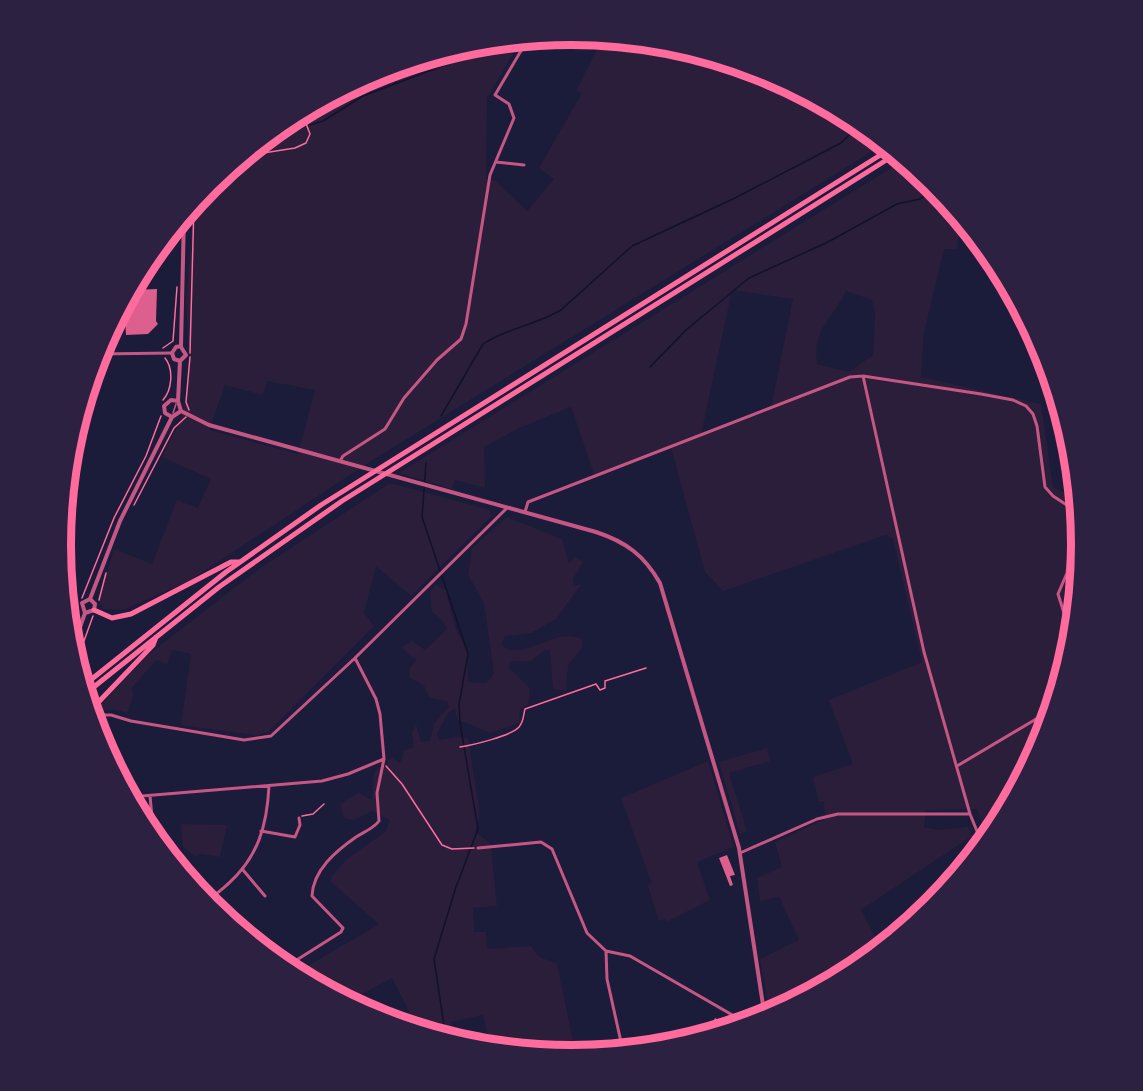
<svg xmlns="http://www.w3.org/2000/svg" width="1143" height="1091" viewBox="0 0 1143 1091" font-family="Roboto,sans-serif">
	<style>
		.green { fill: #2a1e3b; fill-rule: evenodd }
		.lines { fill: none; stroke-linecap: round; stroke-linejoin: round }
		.stream { stroke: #12122b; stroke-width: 1.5 }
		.building { fill: #dd5f8e }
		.path { stroke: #ff6b9d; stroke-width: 1.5 }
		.service { stroke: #c65784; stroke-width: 1.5 }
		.minor { stroke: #c65784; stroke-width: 3 }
		.tertiary { stroke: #c65784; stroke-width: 4 }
		.trunk { stroke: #ff6b9d; stroke-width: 5 }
		.rim { fill: none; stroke: #ff6b9d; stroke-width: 8 }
	</style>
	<rect width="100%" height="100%" fill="#1b1b3a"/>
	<path class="green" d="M603,38C625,40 650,40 672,44C746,60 825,96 884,144L368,463L189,581L123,610L103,609L99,599L114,549L152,564L177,500L198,508L211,479L162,457L180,421L185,402L189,356L186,300L194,203L210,184L272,134L302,121L300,114L319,107V104L376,73L472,44L495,42L513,54L487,98L486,179L496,181L527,211L554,179L539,168L582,93L576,91ZM267,381L315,390L298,454L209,430L225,385L263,395Z
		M904,160L933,184L961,219L957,249H944L924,333L921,377L1041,404L1053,487L1078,500C1086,581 1074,666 1044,741C1031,772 1012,801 996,830L988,840L977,809L926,810L924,827L938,830L968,827L972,836L861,910L881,949L855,971L770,1016L760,959L799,940L779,897L760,901L757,878L782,867L775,842L825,819L824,801L819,802L813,777L853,764L829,700L922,662L893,539L886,535L723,591L705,572L671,448L595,477L571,407L519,428L484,447L485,488L455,480L452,489L399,473ZM732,290L793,299L771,408L701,435ZM846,291L872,300L875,313L873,355L849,372L817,364C813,327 832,320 846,291Z
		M390,483L490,510L491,517L411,596L376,566L364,613L374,626L268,732L255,735L181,725L191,654L172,650L167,664L156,660L131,689L134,694L127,713C112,708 105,707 92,718L91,715L146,657L172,636L259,569Z
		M507,517L562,539L569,563L575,557L583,562L573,579L574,585H581L556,619L531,633L505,636L501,645C526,664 553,625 582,639V648L568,665L566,691L553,689L550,650L544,651L531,661L510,662L509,668L530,689L528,705L520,709L519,723L490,733L457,719L455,709L449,712L437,733L439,740L456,737L468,738L480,814L475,832L490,843L491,847L497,906L473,908L474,932H486L487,949L531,946L538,956L557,964L576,1056L490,1048L483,1015L451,1022L455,1042L419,1031L392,978L347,1002L315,985L306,967L379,924L331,882V877L347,859L386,831L390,820L372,811L354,820L344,818L340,804L359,793L372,800L374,773L379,767H387L388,760L392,758L401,763L403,751L414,747L412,733L416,724L421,742L430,741L434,723L449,707L447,701L430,698L424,686L409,677L410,668L417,659L412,657L402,647L412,641L425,650L447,629L442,620L432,612L430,592L435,585L446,590L454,624L467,651L468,682L486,683L494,674L484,603L468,575L472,548Z
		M767,748L770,761L729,773L747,831L740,834L719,762Z
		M708,761L734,847L697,862L710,900L666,922L665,919L659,921L648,886L651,882L621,798Z
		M181,824L227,825L220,857L200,854L196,857L183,847Z"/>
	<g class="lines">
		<path class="stream" d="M393,68L396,82
			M268,137L323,121L363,96L458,60L478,44
			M650,367L686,330L749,278L828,242L897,204L920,199L936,188
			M441,416L483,344C507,328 536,325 561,310L632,246L735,198L841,143L860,124
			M426,463L422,517L468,654L459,704L460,723L478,829L456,887L434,959L446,1039"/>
	</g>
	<path class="building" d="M157,289L156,321L158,324L148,334L126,335L124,303L132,290Z
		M727,855L735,875L730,876L733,885L730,886L719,858Z
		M715,1018L725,1024L720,1032L716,1033L715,1026L712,1024Z"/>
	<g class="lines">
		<path class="path" d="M245,156L295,148L306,143L310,134L302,113
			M163,348L173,341L177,287
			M190,353L194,204
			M163,400C172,390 174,369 165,358
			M189,410L186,402L190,357
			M134,505L174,428L186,417
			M82,598L114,518L146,456L161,416
			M99,600L106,573
			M70,638L78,608
			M76,663L93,616
			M460,747C473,745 511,736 519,727C524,721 523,716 525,709L596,684L600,690L605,688V681L646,668
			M386,766L402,784L442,845L452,849L474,848
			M302,816L313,814L324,804"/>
		<path class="service" d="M173,413L176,404"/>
		<path class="minor" d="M297,116L298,119
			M496,162L524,165
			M98,354L172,353
			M863,376L924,652L970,814L983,846
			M340,461L343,456L385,429L404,398L437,360L461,339L466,324L490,175L514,118L509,104L495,95L525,44
			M525,512L528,502L850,377L863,376L981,394L1013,400L1026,406L1033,414L1037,426L1045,487L1053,496L1079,513
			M1074,630L1064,613L1058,594L1067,573L1071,537L1080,518
			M93,721L101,715H111L131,721L244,740L271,736L355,658L507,508
			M957,766L1053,709
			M150,796L154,838
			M130,797L322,781L348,774L384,759
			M261,831L295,837L300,825L299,818
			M478,848L541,842L552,849L587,933L606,951
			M740,853L817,819L838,814H970
			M243,870L265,896
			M204,899C214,897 220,891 228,884C258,857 267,826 269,786
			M899,920L949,888
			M606,951L630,956L748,1024
			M606,951L607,979L623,1051
			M296,961L306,980
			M284,968L341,932L343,928L312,896C313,870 336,851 356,837C364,832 374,828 379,821L377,793L384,759L380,714L376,699L355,658"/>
		<path class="tertiary" d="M181,346L184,216
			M180,361L174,359L172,353L176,347L181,346
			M180,361L186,355L181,347
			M178,401L180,361
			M178,401L181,411
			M181,411L209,425L596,532C626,542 644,555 660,583L739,848L765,1018
			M172,417L165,413L164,406L171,400L178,401
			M172,417L181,411
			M90,599L120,521L172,417
			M85,613L94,610L95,604L90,599
			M85,613L82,603L90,599
			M72,650L85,613"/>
		<path class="trunk" d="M94,610L112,618L131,614L231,562H239
			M83,686L226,572L321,505L890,149
			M85,694L219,587L342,501L896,154
			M90,711L153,645L156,637"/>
	</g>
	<path d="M0 0H1143V1091H0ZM71 545a500 500 0 1 1 1000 0a500 500 0 1 1-1000 0Z" fill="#2d2142" fill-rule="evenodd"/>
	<path class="rim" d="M71 545a500 500 0 1 1 1000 0a500 500 0 1 1-1000 0Z"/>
</svg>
